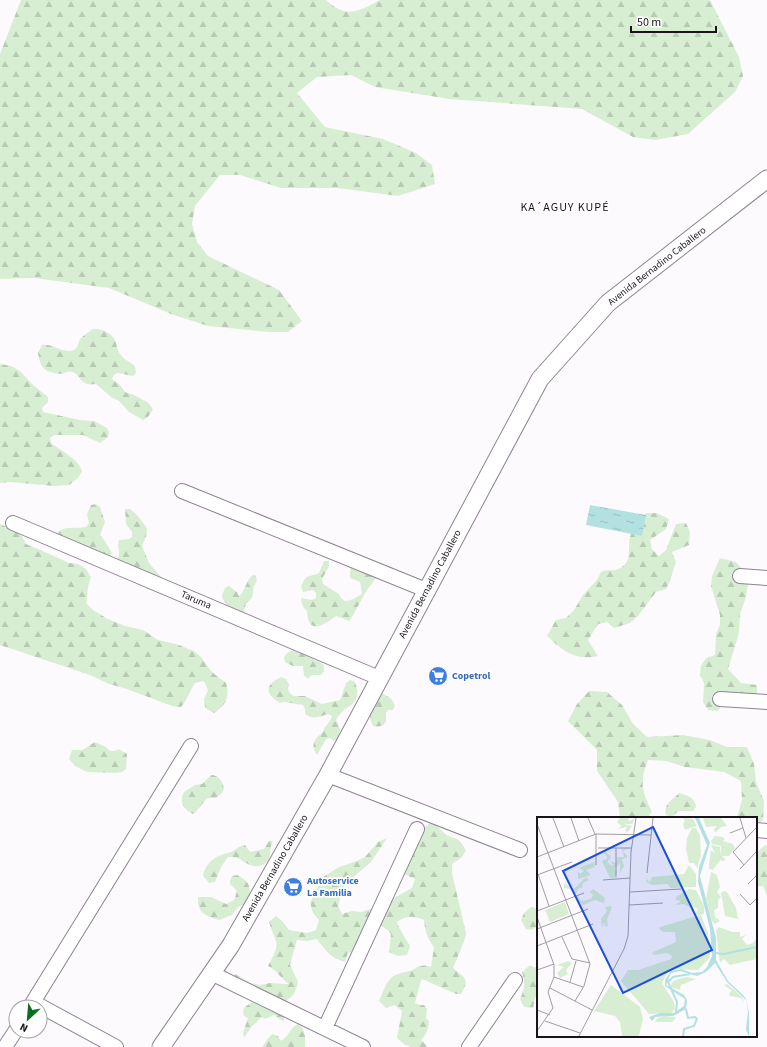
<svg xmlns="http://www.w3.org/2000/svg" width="767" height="1047" viewBox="0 0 767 1047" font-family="'Source Sans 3',sans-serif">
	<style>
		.forest { fill: url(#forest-firs) }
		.water { fill: url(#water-ripples) }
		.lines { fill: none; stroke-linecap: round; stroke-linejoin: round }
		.minor-casing { stroke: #8e8393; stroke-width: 16 }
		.major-casing { stroke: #8e8393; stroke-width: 19 }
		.minor { stroke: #fff; stroke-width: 14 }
		.major { stroke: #fff; stroke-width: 17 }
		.labels { text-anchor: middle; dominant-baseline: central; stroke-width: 3.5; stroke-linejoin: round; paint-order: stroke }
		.street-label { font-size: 10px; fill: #18141a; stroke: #fff }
		.shop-label { font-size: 10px; font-weight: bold; fill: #366cbe; stroke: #fff; text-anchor: start }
		.quarter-label { font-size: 12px; letter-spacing: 1px; fill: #18141a; stroke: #fff }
		.inset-river { fill: none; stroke: #b3e1e2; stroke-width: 2 }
		.inset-road { fill: none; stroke: #a19ea3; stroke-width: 1 }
		.view { fill: #1d4ed8; fill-opacity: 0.15; stroke: #1d4ed8; stroke-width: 2 }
		.inset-edge { fill: none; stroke: #18141a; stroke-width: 2 }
	</style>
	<defs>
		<pattern id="forest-firs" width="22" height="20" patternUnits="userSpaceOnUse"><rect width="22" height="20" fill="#d8eed3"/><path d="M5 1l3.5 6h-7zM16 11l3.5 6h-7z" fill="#b9cbb5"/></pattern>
		<pattern id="water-ripples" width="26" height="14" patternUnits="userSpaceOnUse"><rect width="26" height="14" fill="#b3e1e2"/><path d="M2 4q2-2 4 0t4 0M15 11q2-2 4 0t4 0" fill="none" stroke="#99c0c1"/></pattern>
	</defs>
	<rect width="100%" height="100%" fill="#fdfafe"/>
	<path class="forest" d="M21,0H326C347,19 357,12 380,0H710L739,57L743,76L735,92L688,134L655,140L633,137L582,109L449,99L375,87L351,75L317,77L297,93L325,127L383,139L416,153L432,165L435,184L398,196L337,188H281L240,175H220L195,206L192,224L197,242L208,256L279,290L302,321L288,332H269L208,326L171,314L109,288L34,278L0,279V54Z
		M93,329C99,328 112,333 115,340C117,346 117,350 121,355C126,363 136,361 136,373L133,376L118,373L114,375L112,379L120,385L125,392L134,395L147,402L151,406L153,410L147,418L143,420L129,412L119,401L111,397L96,384C78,386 83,376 72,372C67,370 65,374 60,374C57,374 54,373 51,372C41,370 40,363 38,353L42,345C53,343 62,354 74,350C78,348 78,343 80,339C84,335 88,332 93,329Z
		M0,364L11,366L20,371L33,385L48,397V402L42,408L43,412L80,420L94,421L107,428L109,432L108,437L100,443L83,435H54L50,438L51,443C60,450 79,459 82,471L77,479L69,485L55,486L10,482L0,483Z
		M96,504L100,507L105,522L100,535L103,538L112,553L106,561L56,534C63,525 76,529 86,527L89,523L87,514L91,505Z
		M125,509H130L137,515L147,528L146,537L142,546L149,563L162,578L161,582L118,563C117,559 119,557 119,553C119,548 117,545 119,540L129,539L132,537V532L126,524Z
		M646,513H657L669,519L666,529L650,540L652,549L659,556L666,550L676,524L686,523L690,532L689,545L672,552L676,562L670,581L666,589L656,592L638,616L630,623L614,628L607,622L598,624L588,640L598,656C575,661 563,651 547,636L556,620L566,618L574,610L583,595L597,580L601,572C607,569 611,571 616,570C634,564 627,549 630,537C632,528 641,520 646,513Z
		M0,524L14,530L22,536L26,544L43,551L69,563L78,564L86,569L91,577C87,586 88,594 86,603L93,610L108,619L125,626L143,630L158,640L176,644L194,651L201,657L212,672L226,683C230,697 226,705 214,713L205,708L204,699L208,690L204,681L195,683C189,692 188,699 181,707L172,706L127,689L109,684L90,675L0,645Z
		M360,558L370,559L375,562L376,578L367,590L352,617L349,621L336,616C324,625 308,636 307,611C302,607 302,604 301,598L312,600L316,598V593L313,590L303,592L301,587C307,573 307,578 319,573L324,561H329V566L322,579L323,584L339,594L341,598L345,601C351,601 357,597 362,594L360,582L350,578C349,568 352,564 360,558Z
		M720,558L736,562L749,577L746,597L740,614L739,633L728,669L741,683L757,685V695L730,697L717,711L708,710L703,702L704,683L700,675L701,666L706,658L715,655L716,634L720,625V615L711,586L712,576Z
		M253,575H255L257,580C256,582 255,584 254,586C251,595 256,597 246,603L243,615C235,610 222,604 222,595L225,588L229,586L237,592L239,596C246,590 246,580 253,575Z
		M296,650L311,656L314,660L320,662L324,666V671L321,675H312L308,679L304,675L303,666H293L285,662L284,657C287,652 290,651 296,650Z
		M281,677L286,679L289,684C287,689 288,692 293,696H305L322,704L340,700L346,683L350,680L354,681C359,689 359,700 350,706C347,708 344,709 342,712C339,714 338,717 336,720L340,729L338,739L334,741L330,738L326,739L317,755C310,745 314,739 323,732C324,726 330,723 332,716L328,714C319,717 313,720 305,714V709L303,705L284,702L280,703C264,693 265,685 281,677Z
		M589,691L607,692L622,705L633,724L647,737L683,735L710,740L727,747H747L754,764L756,782L764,801L763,820L756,826V818L737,817L742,800L741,781L724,772L685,767L666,761L648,760C639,782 642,791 652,812L647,818H620L618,802L597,771V750L568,721L577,704Z
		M378,693C386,694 393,698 395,706L393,710H388L386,713V722C382,727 379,727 373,726L369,716Z
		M95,742L106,747L110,751H114L119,749L127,754L126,769L122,772L116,773L87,772L75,766L69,759L72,750H82Z
		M211,775C219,775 223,782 224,789L222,793L216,798H208L206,799L195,813L193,814C183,809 179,802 184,792L195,785L202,784Z
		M679,793C688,796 695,797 696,807L693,811H679L671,817L666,815C663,803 673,800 679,793Z
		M432,821C436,825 440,829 444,833C453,841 458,833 466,851L461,858L452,864V873L466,933C466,940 456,960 453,968C465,978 470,979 461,994H456L422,979C418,987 418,994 415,1003L420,1005H424L427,1009L426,1018L429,1021C428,1030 427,1034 421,1040L428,1047H409L410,1046L405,1045L397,1038L402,1011L395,1005L386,1008L379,1001C388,981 387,975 410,971C414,970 417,966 421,966C424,965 428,966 431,967L434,947C427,938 425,931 424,920C412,916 408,915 397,922C400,931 405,937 410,946L407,955L398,956L389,952L391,934C383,924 377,924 365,923L361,932L358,950L348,953L345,962C330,958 326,951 317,939L307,941L297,940L290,965L298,982C295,994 293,998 281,1003L234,983L235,974L251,983L260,985L270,983L289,984C280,978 278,971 268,966C281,942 277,946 269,922L276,916L283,922L289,930L307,933L316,930L319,920L313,913L310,903L323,877L339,867L357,861L365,857L378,842L387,838L371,862L349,881L343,888L338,906L342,914L352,911L361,912L379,906L412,888L415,879L397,871L393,862L409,837L418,834Z
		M269,841H273C269,847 272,857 267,862C261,868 252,867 246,863C243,862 241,859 238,858C235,857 231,857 228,857L222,865L215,882L209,883L203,876C204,867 212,858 221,855C225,853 230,853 233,851C238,848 239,846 245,845L250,852L264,849Z
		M765,845L767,846V896L763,886H756V853Z
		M237,875C251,882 252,889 247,903L238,907L232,915L219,920C205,916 197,912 198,897H211L226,904L234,900L237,891L230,884V880L232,876Z
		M531,907H533L538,910V926L531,930L526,929L521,920L524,913Z
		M529,966L538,968V996L535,998L533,1008L524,1007L520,999C525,989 525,982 522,972Z
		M252,1002L261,1006L267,1005L284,1016V1021L279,1019L274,1015L265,1019L261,1017L256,1023L252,1026L244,1038L243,1033L248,1018L244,1016L243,1011C244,1006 249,1005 252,1002Z
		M298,1024L302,1027L305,1036V1047H262L266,1041L272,1034L278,1036L281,1041C289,1037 288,1029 298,1024Z"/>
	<path class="water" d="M590,505L646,515L642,536L586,525Z"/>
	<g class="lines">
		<defs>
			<path id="minor" d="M182,491L426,590
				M13,523L379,678
				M740,576L767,578
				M720,699L767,702
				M328,775L520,850
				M756,830L767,831
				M211,973L363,1047
				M33,1002L116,1047
				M30,1007L191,746
				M325,1028L417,829
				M5,1047L16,1030
				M469,1047L515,980"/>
			<path id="major" d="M161,1047L231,945L328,775L540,379L608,303L767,179"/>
		</defs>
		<use href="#minor" class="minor-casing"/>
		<use href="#major" class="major-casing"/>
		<use href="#minor" class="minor"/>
		<use href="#major" class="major"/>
	</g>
	<defs>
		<symbol id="supermarket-disc" viewBox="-11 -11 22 22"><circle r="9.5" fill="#3f7fe0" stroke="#fff"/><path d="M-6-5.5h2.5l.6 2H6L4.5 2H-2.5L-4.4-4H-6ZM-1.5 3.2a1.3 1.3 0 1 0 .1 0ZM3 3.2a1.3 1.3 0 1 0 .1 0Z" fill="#fff"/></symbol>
	</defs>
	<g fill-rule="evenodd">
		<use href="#supermarket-disc" x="427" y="665" width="22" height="22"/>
		<use href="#supermarket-disc" x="282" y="876" width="22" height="22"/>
	</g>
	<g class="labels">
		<g class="street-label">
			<text transform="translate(657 266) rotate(-38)">Avenida Bernadino Caballero</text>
			<text transform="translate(430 584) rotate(-62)">Avenida Bernadino Caballero</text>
			<text transform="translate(196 600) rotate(23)">Taruma</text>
			<text transform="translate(275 868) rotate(-60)">Avenida Bernadino Caballero</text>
		</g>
		<g class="shop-label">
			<text x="452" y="676">Copetrol</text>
			<text x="307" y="881">Autoservice<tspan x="307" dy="12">La Familia</tspan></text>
		</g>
		<g class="quarter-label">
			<text x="565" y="207">KA´AGUY KUPÉ</text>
		</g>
	</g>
	<g transform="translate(537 817)">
		<rect width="220" height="220" fill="#fdfafe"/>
		<path d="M28,85L32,97L13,105L8,93Z" fill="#d8eed3"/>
		<path d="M83,1H92L91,3L93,4L98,1L95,7H87L95,9L91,15L88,14L90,10L80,12L85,9L80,5ZM146,1L156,2L160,9L148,13L146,7L148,4ZM166,1H184L190,9L184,10L178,16L177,12L180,9L169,10ZM155,11H159L163,18L164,39L160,51L157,46H152L149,32L150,21ZM178,19L185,20L188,22L186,24L196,27L198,31L192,39H184V29L175,27L174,24ZM92,31L86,34L91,40L85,42L87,49L83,56V46L77,52L80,54L78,61H73L65,44L70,42V39L64,34L71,32L68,34L74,40L70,45L75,49L76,48L73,44L79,46L80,40H87L85,32ZM174,33L184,42L176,53L172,52V46ZM57,45L58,50L49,53L54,58L41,62V54L43,57L47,54L42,51ZM152,48L159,57V70L133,71L131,67L115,68L109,65L110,62L113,65L115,60L147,57ZM174,55L180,58L183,70L180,75L184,80L181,83V91L177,93L178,100L183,104L178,107L175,104L169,81ZM49,60L52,63L46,66L45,71H42L38,78L33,72L27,71V66L37,72ZM56,72L68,81L67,86L58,83L46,88L40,83V78L44,84L54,82L56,78L53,75ZM152,72L159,73L167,89V97L164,98L171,116L173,140L161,153L132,152L125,166L137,185L138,192L134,196L112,197L84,164L91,153H101L134,142L135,139L130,136L118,138L114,136L139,125L138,115H126L122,112L123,110L163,98H159L160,91L152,90L147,87L138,88L144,84L139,83V80ZM72,89L75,90L70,102L71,109L68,110L67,105L65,111L64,102L70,94L68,90ZM182,110L195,115H203V120L209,118L205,122L210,128L216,126L220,121V142L193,148L187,142L183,146L179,113ZM31,144L35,146L29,153L31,157L23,161L20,156L27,150L20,148ZM149,160L159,162L144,168L143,173L133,170L136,164ZM190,167L205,180L207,185L204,181L193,179L192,176L195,174L187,168ZM74,168L103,190L106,202L102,219H85L83,205L78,199L57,194ZM128,199L138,200L139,201L135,205H118L120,201Z" fill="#d8eed3"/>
		<path d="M174,28L183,30L184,38L189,43L185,44L179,38ZM187,74L190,75L199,91L201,102L188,99L184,76Z" fill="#d8eed3"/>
		<path d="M158,1H162L173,26L163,59L179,121V143L191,164L206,178L209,182L212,196V219L209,213L211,194L209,183L190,165L178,146L169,155L160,159L143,154L134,156L129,168L147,178L150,183L149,192L136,199H119L115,204L112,200L123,196H137L147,189L148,182L128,169V163L134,154L144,152L155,156L165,155L170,150L175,139L173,112L161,65L162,50L170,28Z" fill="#b3e1e2"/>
		<path class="inset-river" d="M179,136L187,137L220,130M139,195L140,185L131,165L136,160L153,157M118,199L131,198M146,219L147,212L157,209L160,202L158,200L151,201L149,192"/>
		<path class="inset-road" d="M16,1L27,30M34,1L42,24M51,1L58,17M203,1L209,21M0,7L53,147L47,169L38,184M193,16L206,11M61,31H95M79,31V60M0,40L59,17L114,18M59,48V17M207,48L196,35L220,10M203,52L220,34M110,56L116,1M1,57L12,89M0,58L35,45M66,63L93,61M211,67L220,58M93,75L144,72M203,77L213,88L220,81M92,88L126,86M0,94L47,76M0,100L17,148V160L11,175L16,191L0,214M0,112L51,92M25,120L35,142L53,146M0,129L56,107M0,153L17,147M17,160L46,170M33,165L39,144M13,171L55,193M0,193L13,198M8,204L43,216M42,219L87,132L91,119L94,35L99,1"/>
		<path class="view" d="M116,10L175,133L86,176L26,54Z"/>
		<rect width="220" height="220" class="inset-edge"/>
	</g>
	<g transform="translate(28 1019) rotate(206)"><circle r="19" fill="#ffffff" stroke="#a3a1a3"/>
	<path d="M0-3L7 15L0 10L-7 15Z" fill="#0a701f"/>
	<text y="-6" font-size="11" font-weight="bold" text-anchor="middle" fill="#18141a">N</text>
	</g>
	<path d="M631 26v6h85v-6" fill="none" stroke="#18141a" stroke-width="2"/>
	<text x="637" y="26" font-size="12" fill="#18141a" stroke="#ffffff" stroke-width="3" paint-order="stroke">50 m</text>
</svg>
